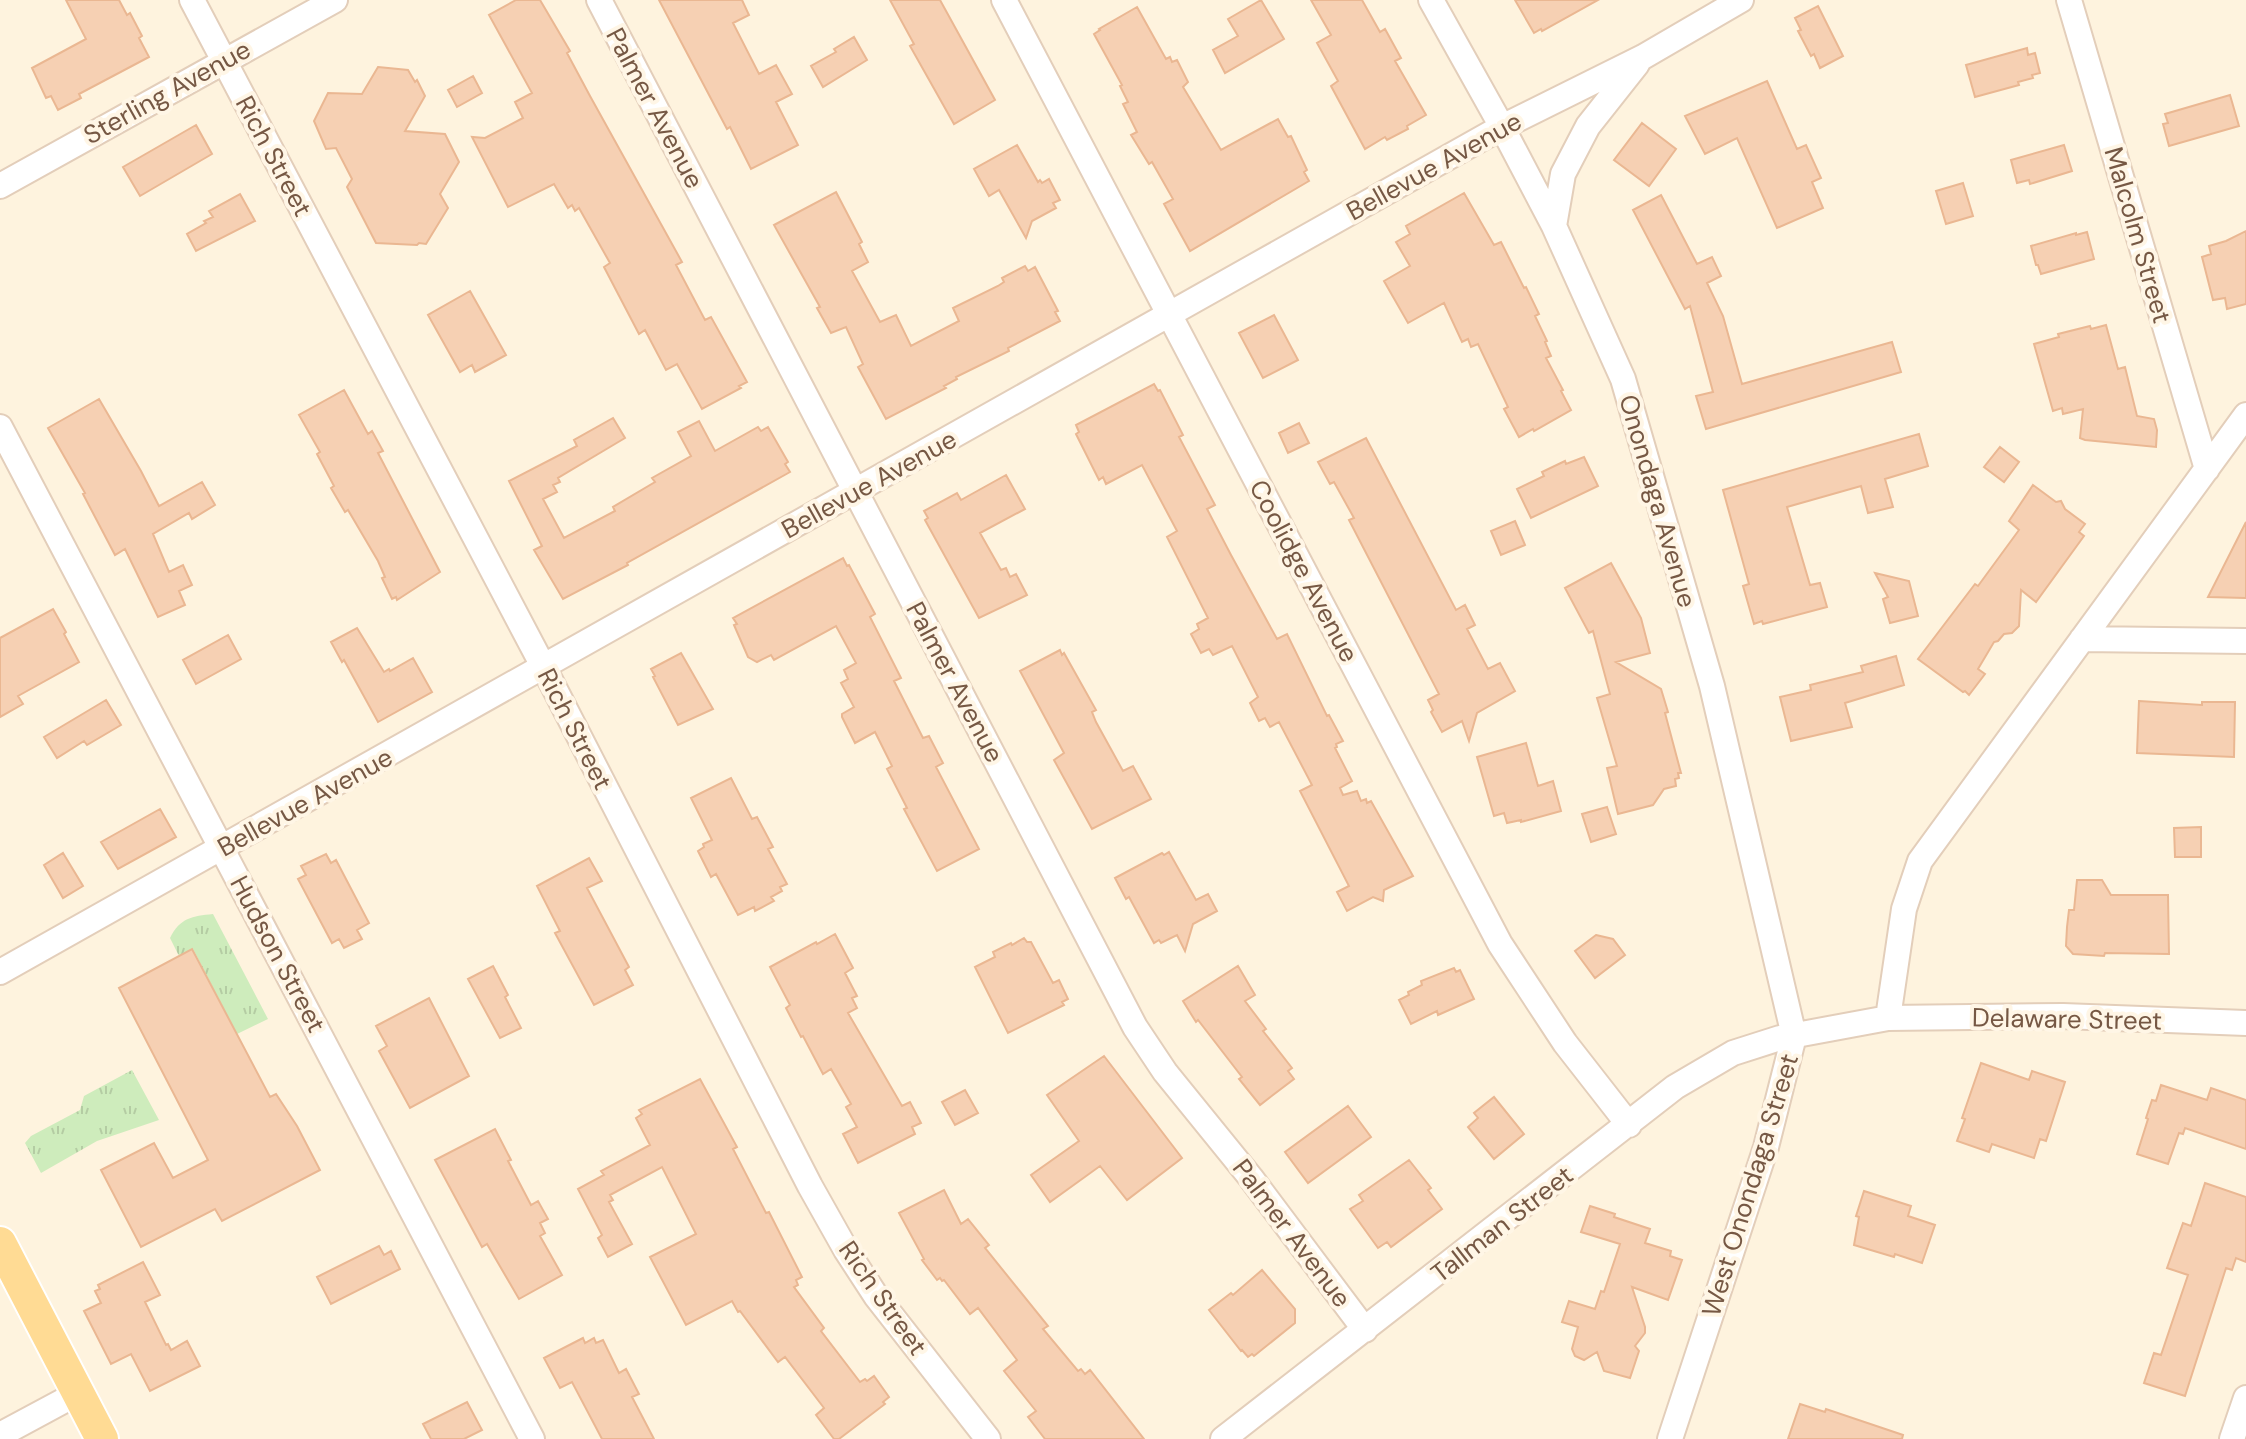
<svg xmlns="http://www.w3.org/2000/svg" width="2246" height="1439" viewBox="0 0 2246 1439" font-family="'DM Sans',sans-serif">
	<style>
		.park { fill: url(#park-tufts) }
		.building { fill: #f6d0b3; stroke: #eab792; stroke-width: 2 }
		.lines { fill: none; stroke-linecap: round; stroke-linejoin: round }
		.minor-casing { stroke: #e3ceba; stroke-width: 28 }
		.major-casing { stroke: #fff; stroke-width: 36 }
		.minor { stroke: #fff; stroke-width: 24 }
		.major { stroke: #ffdb94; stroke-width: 32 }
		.labels { text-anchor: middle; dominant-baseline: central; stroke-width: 8; stroke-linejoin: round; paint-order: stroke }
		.street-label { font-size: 26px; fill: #765844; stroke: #fff6e6 }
	</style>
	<defs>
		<pattern id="park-tufts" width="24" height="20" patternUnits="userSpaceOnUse" patternTransform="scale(2)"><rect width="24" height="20" fill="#ceecbc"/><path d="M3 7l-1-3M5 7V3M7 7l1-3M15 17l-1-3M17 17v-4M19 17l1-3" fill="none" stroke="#b4cca3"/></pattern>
	</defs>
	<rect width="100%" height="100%" fill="#fef3de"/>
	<path class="park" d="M213,914L268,1019L237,1034L193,949L179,956L170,938C180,918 192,916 213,914Z
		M132,1070L159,1120L97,1141L41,1173L25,1143L31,1136L80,1110L84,1096Z"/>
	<path class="building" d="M66,0H119L127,15L130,13L142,36L139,38L149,57L79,94L81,98L58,110L51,96L46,98L32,68L86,39Z
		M516,0H540L570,51L567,53L590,96L682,262L676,265L705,320L711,317L747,382L739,386L741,388L702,409L677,364L666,370L645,330L639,334L604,267L610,263L579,208L575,211L572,205L568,208L554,184L508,207L472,137L485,138L523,118L515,102L532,93L489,15Z
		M659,0H742L749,15L733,23L759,74L776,65L792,94L776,102L798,145L751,169L730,127L727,129Z
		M890,0H940L995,100L954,124L910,46L914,44Z
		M1261,0L1284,39L1225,73L1213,50L1238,36L1228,19Z
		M1311,0H1362L1380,32L1385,29L1401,58L1395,61L1426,115L1407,126L1408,129L1387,140L1385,137L1365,149L1331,86L1338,81L1317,43L1331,35Z
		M1515,0H1598L1542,31L1541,29L1534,33Z
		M1818,6L1843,56L1820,68L1814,54L1811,56L1798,31L1801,30L1795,18Z
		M1137,7L1166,59L1170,57L1172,62L1177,60L1188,82L1183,87L1221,150L1278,119L1288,137L1291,136L1307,170L1304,172L1309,181L1190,251L1164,204L1173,199L1152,162L1149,164L1131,135L1137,132L1123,104L1128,102L1120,86L1122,85L1094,34L1100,30L1099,29Z
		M854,37L867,60L823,87L811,66L836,52L834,49Z
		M2027,48L2028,55L2035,53L2040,73L2032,75L2033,78L2018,82L2019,85L1975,97L1966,65Z
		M378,67L408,70L415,82L417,80L425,96L405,131L445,134L459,162L440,194L448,208L426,244L419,243L417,245L376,243L347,187L352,179L336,148L326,149L314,121L328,93L362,94Z
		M473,76L482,93L457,107L448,90Z
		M1767,81L1797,149L1806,145L1821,178L1812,182L1823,208L1777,228L1737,138L1705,154L1685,116Z
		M2230,95L2239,126L2169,146L2163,124L2168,123L2165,114Z
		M1642,123L1676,149L1649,186L1614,160Z
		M196,125L212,154L140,196L123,167Z
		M1017,145L1038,182L1040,180L1042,183L1049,179L1060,200L1053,203L1056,208L1032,221L1026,238L999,190L989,196L974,169Z
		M2064,145L2072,171L2030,184L2029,180L2017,183L2011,160Z
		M1963,183L1973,216L1946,224L1936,191Z
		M836,192L862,242L859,244L868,262L852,271L880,322L896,315L911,346L959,321L953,308L998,286L1004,282L1002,278L1025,266L1028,271L1035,267L1058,311L1055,312L1060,321L1008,348L1009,351L956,377L957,379L944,386L946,388L886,419L858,367L863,364L846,327L831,333L817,308L820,307L774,225Z
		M1464,193L1494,245L1501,242L1524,288L1526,287L1539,314L1535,316L1547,341L1545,342L1551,356L1546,358L1563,390L1561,391L1571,410L1534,431L1533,429L1519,437L1504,409L1508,407L1478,344L1471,347L1468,339L1462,342L1444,303L1408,323L1384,281L1410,266L1396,242L1410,234L1406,226Z
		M240,194L255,221L196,251L187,234L206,223L204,221L213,217L209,211Z
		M1661,195L1697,264L1712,257L1721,276L1707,283L1723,316L1742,384L1892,342L1901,372L1706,429L1696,396L1713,392L1690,306L1685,309L1633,210Z
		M2246,231V304L2227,309L2225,298L2213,300L2202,257L2211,254L2209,246L2226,241Z
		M2087,232L2094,259L2041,274L2038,265H2036L2031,246L2076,233V235Z
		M470,291L506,355L475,372L472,365L460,372L428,315Z
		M1274,315L1298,360L1263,378L1239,333Z
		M2106,325L2118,369L2125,367L2137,416L2154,419L2157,430L2156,447L2085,440L2080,438L2083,409L2063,414L2062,408L2053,411L2034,344L2059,337L2058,334L2090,326L2091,329Z
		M1154,384L1158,391L1160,390L1183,435L1179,437L1215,505L1207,509L1231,555L1277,639L1287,634L1327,716L1329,715L1343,741L1336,744L1337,747L1335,748L1352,781L1340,788L1343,795L1357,791L1361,801L1366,799L1367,803L1371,801L1413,876L1384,890L1383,901L1373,897L1347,911L1337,892L1349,886L1300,791L1312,785L1279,722L1270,727L1265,718L1259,721L1250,703L1258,697L1232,646L1213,655L1209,649L1201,653L1191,634L1199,629L1197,624L1208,618L1167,537L1177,531L1142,465L1106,484L1103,477L1099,480L1076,434L1079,432L1076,425Z
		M344,390L368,434L372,431L383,451L378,453L440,572L397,600L396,597L392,599L382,578L385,577L378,561L348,510L345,512L331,488L334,486L317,454L320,452L299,415Z
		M99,399L141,471L159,506L202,482L215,505L192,519L189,513L153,534L169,572L183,565L192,585L179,591L185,605L158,617L125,549L115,555L83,494L85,493L48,428Z
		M613,418L625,438L558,478L560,482L553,485L557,492L543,499L564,538L615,511L613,507L655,482L652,478L691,456L678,432L699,421L715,451L758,427L761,431L768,427L788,462L785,464L790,472L627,563L628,565L563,599L534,550L542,546L509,481L577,446L574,440Z
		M1299,423L1309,443L1288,453L1279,433Z
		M1919,434L1928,466L1885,479L1893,507L1868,513L1861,486L1787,507L1810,585L1820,583L1827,607L1763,624L1762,621L1754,624L1743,586L1749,584L1723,490Z
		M1366,438L1456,610L1465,605L1475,625L1467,629L1488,669L1500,663L1515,691L1477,713L1469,741L1462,721L1442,732L1431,712L1433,710L1428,700L1439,694L1349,520L1354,518L1334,482L1330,484L1318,462Z
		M2000,447L2019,462L2004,482L1984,467Z
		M1584,457L1598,486L1531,518L1517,489L1544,476L1542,472L1565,461L1566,464Z
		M1006,475L1025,509L980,533L1001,570L1006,568L1010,577L1016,574L1027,595L979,618L925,520L928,518L924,511L957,493L961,500Z
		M2033,485L2056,502L2061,501L2065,509L2085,524L2079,532L2084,536L2036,602L2021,590L2019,626L2012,633L2004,634L1998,641L1994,642L1978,669L1985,674L1969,695L1965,691L1963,692L1918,659L1975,584L1978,586L2019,530L2009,521Z
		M1515,521L1525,545L1501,555L1491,531Z
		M2246,522V598L2208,597Z
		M843,558L847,566L849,565L875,614L870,617L901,678L894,681L923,738L929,736L943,763L936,767L979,849L937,871L904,809L907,808L887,769L892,766L875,732L855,743L842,717V714L854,707L841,683L848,679L844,670L856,663L836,626L774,660L771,655L757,662L748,657L734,625L737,624L733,618Z
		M1611,563L1641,618L1650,653L1616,662L1661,689L1668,712L1665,713L1681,773H1678L1679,778L1675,779L1676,786L1664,789L1653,805L1618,814L1607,768L1617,766L1597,698L1610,694L1593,631L1589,633L1565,588Z
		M1875,573L1909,581L1918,616L1890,623L1883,599L1888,597Z
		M53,609L66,632L64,634L79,662L18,696L23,704L0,717V638Z
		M357,628L384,672L389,669L390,671L413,658L432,692L378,722L344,660L342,662L331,642Z
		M228,635L241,659L196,684L183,660Z
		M1060,650L1062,655L1064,653L1096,710L1092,712L1096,722L1123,771L1133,766L1151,799L1092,829L1054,760L1064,753L1020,671Z
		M681,653L713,709L678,725L653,677L655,676L651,669Z
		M1896,656L1904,685L1845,703L1852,727L1791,741L1780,697L1811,690L1810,685L1863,672L1861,666Z
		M106,700L121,725L87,745L84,741L57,758L44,737Z
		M2139,701L2202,705V702H2235L2234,757L2137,753Z
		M1526,743L1538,786L1553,781L1561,811L1521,822V820L1507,823L1504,813L1494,816L1477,757Z
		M731,778L752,819L757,817L773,847L768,849L787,884L780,887L782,891L771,897L774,901L755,911L754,907L738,915L716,874L711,877L698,851L704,847L703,844L712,840L691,798Z
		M1607,807L1616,834L1591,842L1582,814Z
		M160,809L176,837L118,869L101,842Z
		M2201,827V857H2175L2174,828Z
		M1169,852L1196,900L1208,894L1217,911L1193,924L1185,951L1177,935L1161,943L1159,940L1154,943L1129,897L1126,899L1115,878L1162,853L1164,855Z
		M63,853L83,886L63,898L44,865Z
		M326,854L331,863L336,860L369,923L357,930L362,939L344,948L339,939L332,943L298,879L306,875L301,866Z
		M589,858L602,881L587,888L629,967L625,970L633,985L594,1005L555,933L560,931L537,886Z
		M2077,880H2102L2111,895H2168L2169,954L2105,953L2104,956L2073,954L2066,946L2067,927L2069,910H2074Z
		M835,934L853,968L845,973L857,996L852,998L857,1008L848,1013L902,1106L910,1102L921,1123L912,1127L915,1134L858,1163L843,1134L857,1127L846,1107L851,1104L831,1069L823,1074L803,1036L801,1037L786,1008L790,1005L770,967L816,942L817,944Z
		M1596,935L1613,939L1625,955L1595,978L1575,951Z
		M1024,938L1027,942H1031L1053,983L1059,980L1068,999L1062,1002L1064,1005L1008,1033L975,967L995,957L993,952L1011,943L1012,945Z
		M192,949L270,1097L276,1094L297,1126L320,1170L222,1221L215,1209L141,1247L101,1170L154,1143L173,1178L208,1160L119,988Z
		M493,966L508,995L505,997L521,1028L500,1038L468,979Z
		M1238,966L1255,995L1245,1001L1266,1029L1263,1031L1292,1068L1288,1071L1294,1079L1260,1105L1239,1079L1242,1077L1198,1020L1196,1022L1183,1001Z
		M1454,968L1456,972L1460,970L1474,999L1438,1015L1437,1011L1411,1024L1399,1000L1409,995L1408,992L1422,985L1421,981Z
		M429,998L469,1076L410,1108L379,1051L387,1046L376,1026Z
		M1104,1056L1182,1158L1127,1200L1100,1166L1050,1202L1031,1175L1079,1141L1047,1095Z
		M1981,1063L2029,1080L2032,1071L2065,1082L2046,1141L2040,1139L2034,1158L1992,1144L1989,1152L1957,1141L1965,1119L1962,1118Z
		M700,1079L737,1147L733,1149L766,1213L769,1212L802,1277L796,1280L798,1285L794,1287L824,1328L821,1331L860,1382L865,1379L867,1381L874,1376L889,1397L883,1402L885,1404L839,1439H834L816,1415L824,1408L785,1357L778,1362L740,1311L738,1312L732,1301L686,1325L650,1257L696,1234L662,1167L610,1195L613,1200L609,1202L632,1244L608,1257L598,1238L602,1235L578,1189L604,1175L601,1171L650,1145L636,1118L642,1114L639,1110Z
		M2161,1085L2207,1100L2211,1088L2246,1100V1149L2185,1128L2183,1134L2179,1133L2168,1164L2137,1154L2148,1119L2146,1118L2152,1100L2156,1101Z
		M965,1090L978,1113L955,1125L942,1102Z
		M1494,1097L1524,1134L1494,1159L1468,1127L1478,1118L1474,1113Z
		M1348,1106L1371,1137L1308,1183L1285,1152Z
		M495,1129L511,1160L508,1161L531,1205L538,1201L548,1219L540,1223L545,1233L540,1236L562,1275L519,1299L487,1244L482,1247L435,1160Z
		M1409,1160L1431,1188L1428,1190L1442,1209L1391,1247L1387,1242L1378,1248L1350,1209L1363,1201L1359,1195Z
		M2205,1183L2246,1197V1262L2236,1258L2232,1270L2226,1268L2185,1396L2144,1383L2154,1353L2161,1355L2188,1275L2167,1268L2183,1223L2191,1226Z
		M944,1190L961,1224L968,1219L989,1245L985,1248L1048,1326L1043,1329L1078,1371L1081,1369L1085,1374L1090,1370L1144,1439H1045L1028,1417L1036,1411L1004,1371L1017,1360L978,1308L970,1314L944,1280L942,1281L940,1278L937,1280L922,1260L924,1259L899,1213Z
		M1864,1191L1911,1206L1908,1216L1935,1225L1922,1263L1895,1254L1894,1257L1854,1245L1859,1217L1856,1216Z
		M1590,1206L1615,1214L1614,1217L1650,1229L1645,1243L1671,1251L1670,1256L1682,1260L1668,1300L1632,1287L1645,1327V1333L1635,1346L1639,1351L1630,1378L1604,1371L1597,1352L1584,1360L1575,1356L1572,1349L1578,1327L1562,1322L1569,1301L1595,1309L1601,1291L1604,1292L1620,1244L1581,1232Z
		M379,1246L384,1255L391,1251L400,1269L331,1304L317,1277Z
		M143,1262L160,1295L145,1302L166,1345L168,1344L171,1350L187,1341L200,1366L150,1391L131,1354L111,1364L84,1311L101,1303L95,1291L100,1289L98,1285Z
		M1262,1270L1295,1309V1323L1254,1356L1252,1354L1248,1357L1242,1350L1241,1351L1209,1310L1231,1293L1233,1295Z
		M583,1338L585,1343L594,1338L596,1343L603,1340L619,1373L626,1369L639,1394L632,1397L654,1439H602L572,1382L560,1388L544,1358Z
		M467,1402L482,1430L464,1439H431L423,1424Z
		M1800,1404L1825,1412L1826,1409L1903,1435L1902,1439H1788Z"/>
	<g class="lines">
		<defs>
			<path id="minor" d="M192,0L544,668L810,1186L846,1250L876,1296L988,1439
				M599,0L1135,1027L1165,1072L1251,1178L1365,1330
				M1004,0L1500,944L1565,1043L1629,1125
				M1431,0L1502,127L1554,226L1623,379L1712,686L1794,1036L1766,1147L1670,1439
				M2069,0L2207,469
				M0,186L335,0
				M1554,226L1563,174L1588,126L1637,64
				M0,427L532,1439
				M2082,639L2246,641
				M0,972L1502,127L1643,57L1741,0
				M1888,1018L1904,909L1920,861L2246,415
				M0,1435L78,1393
				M1223,1439L1675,1087L1733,1053L1780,1038L1888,1018L2063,1016L2246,1023
				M2232,1439L2246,1398"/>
			<path id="major" d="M0,1243L102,1439"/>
		</defs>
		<use href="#minor" class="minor-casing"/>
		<use href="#major" class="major-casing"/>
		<use href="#minor" class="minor"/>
		<use href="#major" class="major"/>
	</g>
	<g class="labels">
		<g class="street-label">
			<text transform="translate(167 92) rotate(-29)">Sterling Avenue</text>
			<text transform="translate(655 108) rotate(62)">Palmer Avenue</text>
			<text transform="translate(274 156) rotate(62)">Rich Street</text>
			<text transform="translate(1434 166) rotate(-29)">Bellevue Avenue</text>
			<text transform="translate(2138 235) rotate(74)">Malcolm Street</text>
			<text transform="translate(869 484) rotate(-29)">Bellevue Avenue</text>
			<text transform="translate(1658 501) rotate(74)">Onondaga Avenue</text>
			<text transform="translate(1304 571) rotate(62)">Coolidge Avenue</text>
			<text transform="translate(955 682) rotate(62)">Palmer Avenue</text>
			<text transform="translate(575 729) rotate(63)">Rich Street</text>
			<text transform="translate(305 802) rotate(-29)">Bellevue Avenue</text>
			<text transform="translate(278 954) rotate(62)">Hudson Street</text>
			<text transform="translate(2067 1019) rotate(1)">Delaware Street</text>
			<text transform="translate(1750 1185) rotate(-73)">West Onondaga Street</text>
			<text transform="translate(1502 1224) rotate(-38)">Tallman Street</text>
			<text transform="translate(1292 1233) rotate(53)">Palmer Avenue</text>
			<text transform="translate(883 1298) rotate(55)">Rich Street</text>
		</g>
	</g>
</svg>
